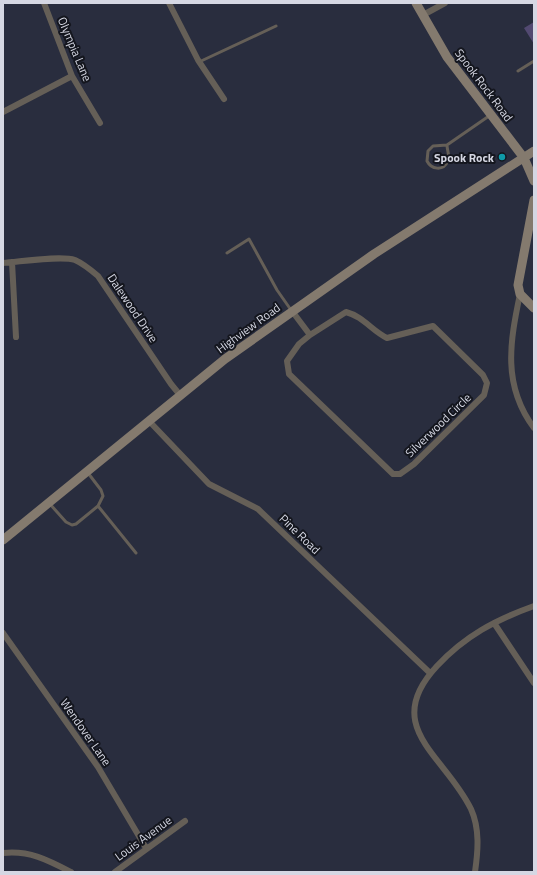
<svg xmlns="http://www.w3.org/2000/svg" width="537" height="875" viewBox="0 0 537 875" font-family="'Titillium Web',sans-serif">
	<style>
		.building { fill: #524971 }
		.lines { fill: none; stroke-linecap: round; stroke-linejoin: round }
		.lane { stroke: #655f57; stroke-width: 3 }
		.street { stroke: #655f57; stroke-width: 6 }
		.secondary { stroke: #847a6e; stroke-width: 9 }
		.culture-dot { fill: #0f9aa8; stroke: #14161e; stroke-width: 1.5 }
		.labels { text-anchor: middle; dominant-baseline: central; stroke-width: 4; stroke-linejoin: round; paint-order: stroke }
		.street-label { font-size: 12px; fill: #d5d7e3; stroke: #14161e }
		.poi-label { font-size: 12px; font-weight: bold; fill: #d5d7e3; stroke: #14161e; text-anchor: end }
	</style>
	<rect width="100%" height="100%" fill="#292d3e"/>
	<path class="building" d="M534,22V44L524,28Z"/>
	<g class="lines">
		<path class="lane" d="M199,62L276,26
			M518,71L534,61
			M447,145C447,150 450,156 448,161C443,172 431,169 427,161L428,151L433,146Z
			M447,145L489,116
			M227,253L249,239L277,290L291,310
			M49,503L66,522L72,525L76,524L98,506L103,496L101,490L88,473
			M98,506L136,553"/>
		<path class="street" d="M44,3L72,76L100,123
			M169,3L198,60L224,99
			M423,15L445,3
			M3,112L72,76
			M12,262L16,337
			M3,263C19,262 61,255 75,260C84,264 91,270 98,276L171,384L180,395
			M520,294C510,342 502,385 534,428
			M292,311L310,335L299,344L287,361L289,374L393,474H400L414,464L484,395L487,383L483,375L433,326L387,338C371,330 364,317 346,312L310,335
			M149,421L209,484L258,509L430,673
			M494,623L534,683
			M3,633L98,767L146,848
			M3,853C29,850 48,860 71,872
			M115,872L185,821
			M475,872C478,851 480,829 471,809C445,755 380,727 437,666C465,636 495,620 534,606"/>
		<path class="secondary" d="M416,3L447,57L524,158L534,181
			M534,200L518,285L520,294L534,308
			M3,540L225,359L374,254L534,151"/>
	</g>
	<circle class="culture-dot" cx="502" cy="157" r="4"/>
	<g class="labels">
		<g class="street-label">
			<text transform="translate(75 49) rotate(67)">Olympia Lane</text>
			<text transform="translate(484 85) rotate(53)">Spook Rock Road</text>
			<text transform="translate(133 308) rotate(56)">Dalewood Drive</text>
			<text transform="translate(248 328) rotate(-36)">Highview Road</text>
			<text transform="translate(438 425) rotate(-44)">Silverwood Circle</text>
			<text transform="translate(300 534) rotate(44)">Pine Road</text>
			<text transform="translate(86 732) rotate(55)">Wendover Lane</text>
			<text transform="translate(143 838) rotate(-36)">Louis Avenue</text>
		</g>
		<g class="poi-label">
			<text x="494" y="157">Spook Rock</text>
		</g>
	</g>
	<rect width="537" height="875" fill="none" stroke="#d5d7e3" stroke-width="8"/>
</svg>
